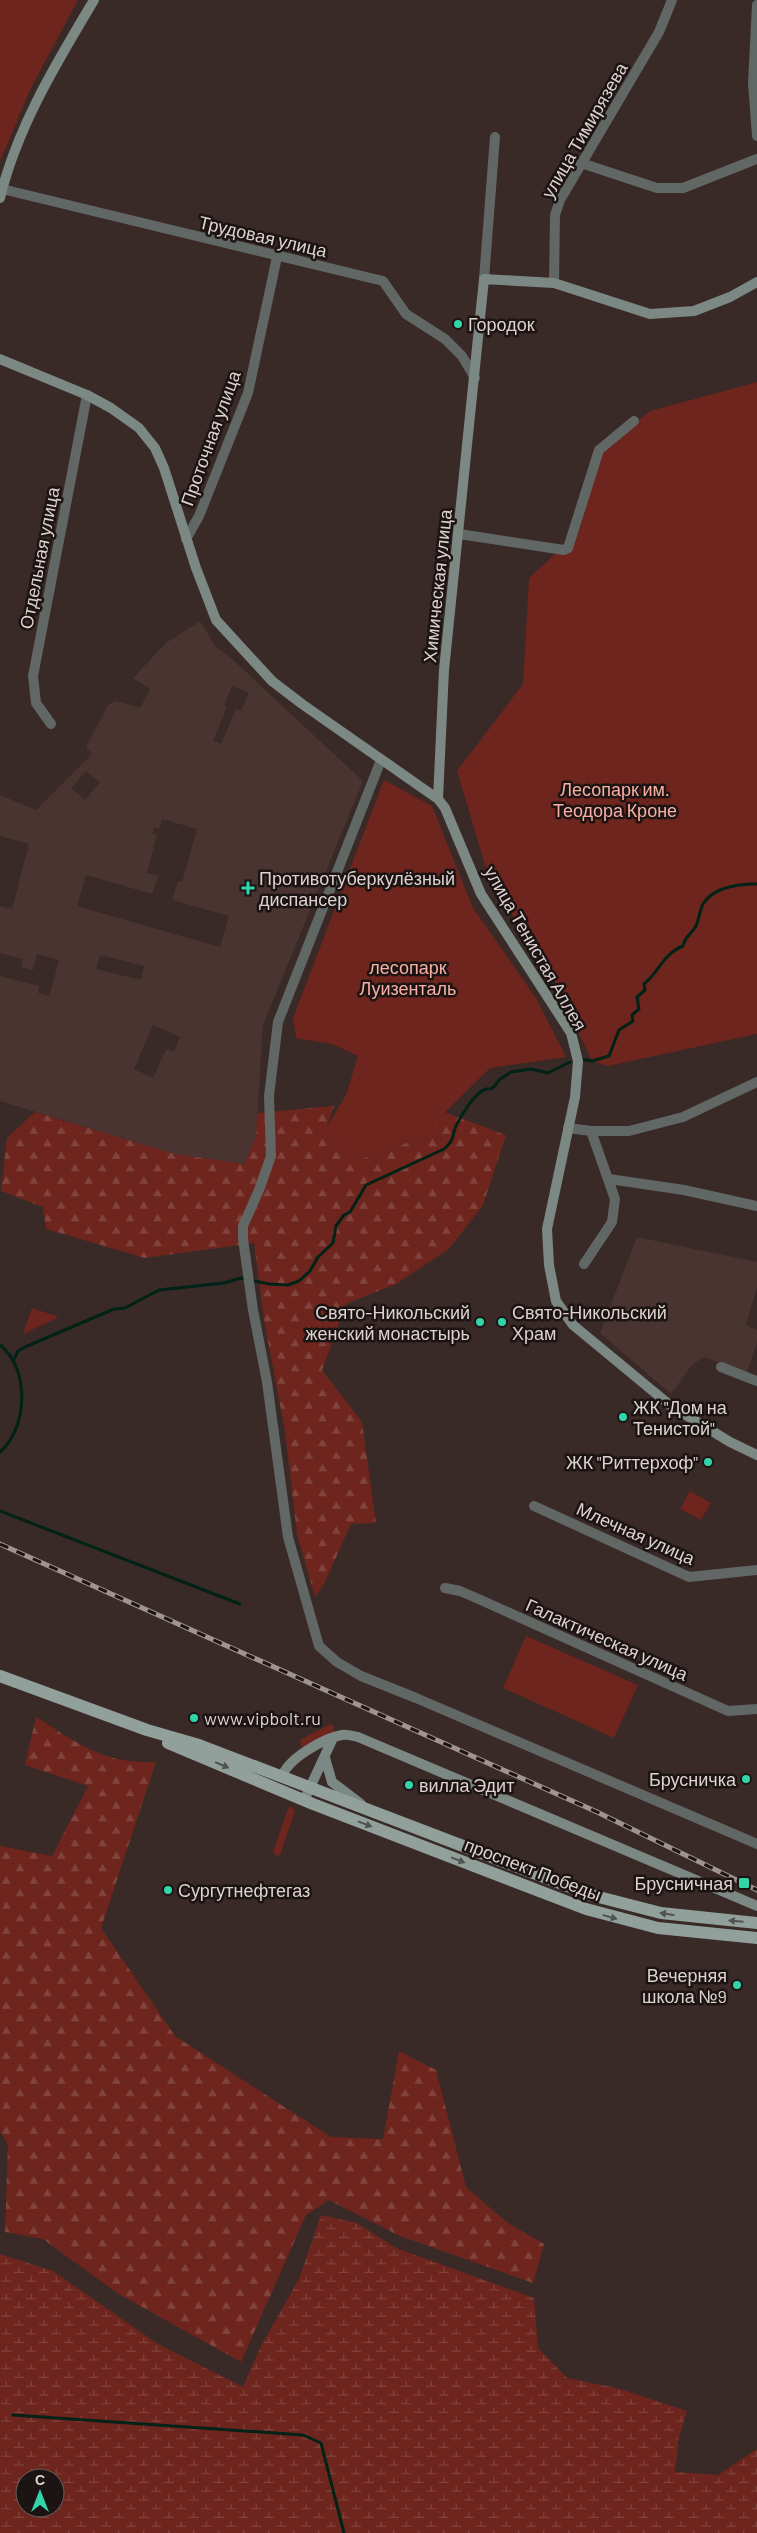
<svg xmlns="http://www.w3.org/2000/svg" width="757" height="2533" viewBox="0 0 757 2533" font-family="Barlow,sans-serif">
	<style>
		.built { fill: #493431; fill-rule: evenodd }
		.green { fill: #6d251d }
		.forest { fill: url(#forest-firs) }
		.wetland { fill: url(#wetland-marsh); fill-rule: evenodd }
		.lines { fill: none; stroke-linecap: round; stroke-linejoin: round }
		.stream { stroke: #002217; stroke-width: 3 }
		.street { stroke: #606764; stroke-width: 10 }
		.secondary { stroke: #7b8883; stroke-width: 10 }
		.primary { stroke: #91a09a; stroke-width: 12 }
		.rail-casing { stroke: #a09492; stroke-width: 5 }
		.rail { stroke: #1b1413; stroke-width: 3; stroke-dasharray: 9; stroke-linecap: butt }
		.oneway { fill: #505350 }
		.poi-dot { fill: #32d4a9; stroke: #1b1413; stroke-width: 2 }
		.labels { text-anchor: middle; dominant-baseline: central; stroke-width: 5; stroke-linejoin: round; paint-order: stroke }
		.street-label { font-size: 18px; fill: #ddd2d0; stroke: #1b1413 }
		.poi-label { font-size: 18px; fill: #ddd2d0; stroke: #1b1413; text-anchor: start }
		.park-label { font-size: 18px; fill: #f9afa3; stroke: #1b1413 }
	</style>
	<defs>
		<pattern id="forest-firs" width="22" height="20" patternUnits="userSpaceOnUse" patternTransform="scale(1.25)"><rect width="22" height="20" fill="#6d251d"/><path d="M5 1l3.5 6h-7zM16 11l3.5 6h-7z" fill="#81443d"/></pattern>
		<pattern id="wetland-marsh" width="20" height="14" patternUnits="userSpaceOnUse" patternTransform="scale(1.25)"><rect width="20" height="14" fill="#6d251d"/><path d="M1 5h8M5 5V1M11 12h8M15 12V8" fill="none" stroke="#81443d"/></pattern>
	</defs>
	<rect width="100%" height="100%" fill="#392927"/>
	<path class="built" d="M200,621L215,646L232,659L363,781L263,1025L256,1137L244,1164L175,1154L0,1101V976L39,986L38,993L49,996L59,960L37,954L33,970L21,967L23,959L0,953V906L12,909L29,844L0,836V795L36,810L92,754L86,747L108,705L116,701L140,708L150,689L133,678L166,643ZM232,686L249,693L241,711L236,709L221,744L213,741L227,707L224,705ZM86,771L100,782L85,800L71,788ZM162,819L197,829L182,882L178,881L172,900L229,916L220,947L77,906L86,875L152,894L158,876L147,873L157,835L152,834L154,828L159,829ZM100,955L144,966L141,980L96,969ZM153,1025L180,1037L174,1052L166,1049L153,1078L134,1069Z
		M637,1237L757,1262V1287L746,1325L757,1330V1342L747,1372L704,1357L692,1365L671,1394L600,1333Z"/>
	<path class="green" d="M0,0H78L31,88L0,161Z
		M757,382V1034L608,1066L592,1061L547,964L491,885L457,771L523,684L529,578L579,532L599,454L650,411Z
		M384,780L432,806L473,908L536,998L566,1057L490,1068L418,1139L356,1161L326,1128L346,1095L358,1056L332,1044L296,1038L293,1018Z
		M32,1308L59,1317L23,1334Z
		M690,1491L711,1503L701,1520L680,1509Z
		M526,1636L638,1685L614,1738L503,1688Z
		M330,1724L334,1726L333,1732L305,1748L301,1746L300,1740Z
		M291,1806L295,1811L280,1855L277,1856L273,1852L288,1809Z"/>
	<path class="forest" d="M334,1106L326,1128L356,1161L418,1139L444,1112L506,1135L483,1205L449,1249L396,1284L346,1304L322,1370L362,1422L376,1523L351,1524L324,1584L315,1597L297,1534L285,1431L264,1320L254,1243L145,1258L46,1229L43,1207L1,1191L7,1138L35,1112L175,1154L244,1164L256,1137L257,1113Z
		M36,1717C79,1744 103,1764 156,1762L101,1928L175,2036L331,2137L383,2139L399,2051L436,2070L466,2187L508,2223L544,2244L533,2283L400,2236L329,2200L306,2215L241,2362L117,2293L43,2239L5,2232L8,2145L0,2131V1846L52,1856L88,1786L25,1765Z"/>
	<path class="wetland" d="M321,2215L357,2223L396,2248L534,2298L538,2348L567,2378L617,2388L687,2411L679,2437L675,2472L718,2475L757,2449V2533H0V2254L53,2271L158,2344L243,2387L260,2348L299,2279ZM25,2478H55V2508H25Z"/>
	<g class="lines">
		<path class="stream" d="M581,1059L592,1061L609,1056L619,1030L633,1021L632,1015L639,1009L637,997L645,990L644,984C659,972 663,954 683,946C685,936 691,935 696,926C699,919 700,910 703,904C714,886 739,884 757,884
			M0,1345C30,1368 28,1428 0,1452
			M13,1361L18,1351L25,1347L114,1309L125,1308L159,1290L224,1283L241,1278L269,1284L288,1285L299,1281L310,1271L318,1257L333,1243L336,1226L344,1215L350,1212L366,1185L444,1149C456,1138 451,1137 456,1126C461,1116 474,1093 486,1089C488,1089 491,1089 493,1088L499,1080L511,1072L531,1069L548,1073L570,1062
			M0,1511L240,1604
			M13,2415L303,2435L321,2443L344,2533"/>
		<path class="street" d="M757,5L753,83L757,136
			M581,163L657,188H683L757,159
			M2,189L383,281L406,314L445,339L462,356L475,378
			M484,279L495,137
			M554,283L555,215L560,200L659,32L672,0
			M459,534L564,550L568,548L599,450L634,421
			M186,539L199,516L248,393L277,257
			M51,724L36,703L33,676L87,395
			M381,760L278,1022L269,1096L271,1156L259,1190L243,1226V1239L253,1310L267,1382L288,1537L319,1646L337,1662L361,1676L416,1698L757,1844
			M568,1128L591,1131L615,1199L612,1222L584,1264
			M591,1131H629L683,1117L757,1082
			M609,1179L684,1190L757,1206
			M721,1367L757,1381
			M534,1506L689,1577L757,1570
			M445,1588L460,1591L483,1601L728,1711L757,1709"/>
		<path class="secondary" d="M0,198C17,127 57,62 94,0
			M0,359L87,395L111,408L139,428L155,448L164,468L196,568L216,620L272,681L302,704L438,799L445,808L481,894L571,1033L578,1061L575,1097L547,1229L549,1265L556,1301L573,1325L671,1406L730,1442L757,1455
			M438,799L444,670L484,279L554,283L650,314L694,311L730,297L757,282
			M325,1758L332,1782L361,1804
			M282,1777C287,1759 324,1738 342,1735C347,1734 353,1736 358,1737L757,1906
			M307,1794L333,1738"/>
		<path class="primary" d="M0,1676L147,1730L199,1745L591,1895L661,1913L757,1923
			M168,1743L313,1804L586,1909L658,1928L757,1938"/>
		<defs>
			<path id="rail" d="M0,1544L597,1812L757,1890"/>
		</defs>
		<use href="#rail" class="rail-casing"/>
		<use href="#rail" class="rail"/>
	</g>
	<defs><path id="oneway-solid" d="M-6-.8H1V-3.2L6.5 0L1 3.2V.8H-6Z" transform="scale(1.25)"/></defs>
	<g class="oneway">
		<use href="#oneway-solid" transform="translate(222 1765) rotate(23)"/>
		<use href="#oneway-solid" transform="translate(365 1824) rotate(21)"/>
		<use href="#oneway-solid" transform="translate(458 1860) rotate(21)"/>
		<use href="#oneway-solid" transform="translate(667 1914) rotate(-171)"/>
		<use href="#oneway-solid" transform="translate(610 1917) rotate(16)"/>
		<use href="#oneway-solid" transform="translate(736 1921) rotate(-175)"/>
	</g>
	<g class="poi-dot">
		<circle cx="458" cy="324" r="5"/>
		<path d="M245.5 880.5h5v5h5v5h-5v5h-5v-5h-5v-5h5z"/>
		<circle cx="480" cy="1322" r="5"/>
		<circle cx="502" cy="1322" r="5"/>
		<circle cx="623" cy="1417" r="5"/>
		<circle cx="708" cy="1462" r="5"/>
		<circle cx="194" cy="1718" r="5"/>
		<circle cx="746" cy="1779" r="5"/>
		<circle cx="409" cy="1785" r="5"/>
		<rect x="738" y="1877" width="12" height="12" rx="2.5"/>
		<circle cx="168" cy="1890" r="5"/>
		<circle cx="737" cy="1985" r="5"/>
	</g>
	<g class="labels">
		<g class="street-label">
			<text transform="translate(584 130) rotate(-60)">улица Тимирязева</text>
			<text transform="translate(263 236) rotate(13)">Трудовая улица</text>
			<text transform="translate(210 438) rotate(-70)">Проточная улица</text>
			<text transform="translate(39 558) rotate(-79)">Отдельная улица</text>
			<text transform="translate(437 586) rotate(-84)">Химическая улица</text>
			<text transform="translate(536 948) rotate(60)">улица Тенистая Аллея</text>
			<text transform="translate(636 1533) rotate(24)">Млечная улица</text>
			<text transform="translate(607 1639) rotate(24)">Галактическая улица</text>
			<text transform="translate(533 1869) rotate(21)">проспект Победы</text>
		</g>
		<g class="poi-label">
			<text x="468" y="324">Городок</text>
			<text x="259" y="878">Противотуберкулёзный<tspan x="259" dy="21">диспансер</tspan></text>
			<text x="470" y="1312" text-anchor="end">Свято-Никольский<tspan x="470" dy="21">женский монастырь</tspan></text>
			<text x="512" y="1312">Свято-Никольский<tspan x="512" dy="21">Храм</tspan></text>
			<text x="633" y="1407">ЖК "Дом на<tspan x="633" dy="21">Тенистой"</tspan></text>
			<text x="698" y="1462" text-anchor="end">ЖК "Риттерхоф"</text>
			<text x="204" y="1718">www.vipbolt.ru</text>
			<text x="736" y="1779" text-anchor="end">Брусничка</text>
			<text x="419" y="1785">вилла Эдит</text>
			<text x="733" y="1883" text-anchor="end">Брусничная</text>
			<text x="178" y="1890">Сургутнефтегаз</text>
			<text x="727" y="1975" text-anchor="end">Вечерняя<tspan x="727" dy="21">школа №9</tspan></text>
		</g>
		<g class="park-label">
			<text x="615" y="789">Лесопарк им.<tspan x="615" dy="21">Теодора Кроне</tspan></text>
			<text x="408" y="967">лесопарк<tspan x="408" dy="21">Луизенталь</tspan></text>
		</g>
	</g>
	<g transform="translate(40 2493)"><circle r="24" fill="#1b1413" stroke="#69605f"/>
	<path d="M0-4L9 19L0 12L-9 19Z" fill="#32d4a9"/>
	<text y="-8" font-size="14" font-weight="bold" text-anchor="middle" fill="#ddd2d0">С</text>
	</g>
</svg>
